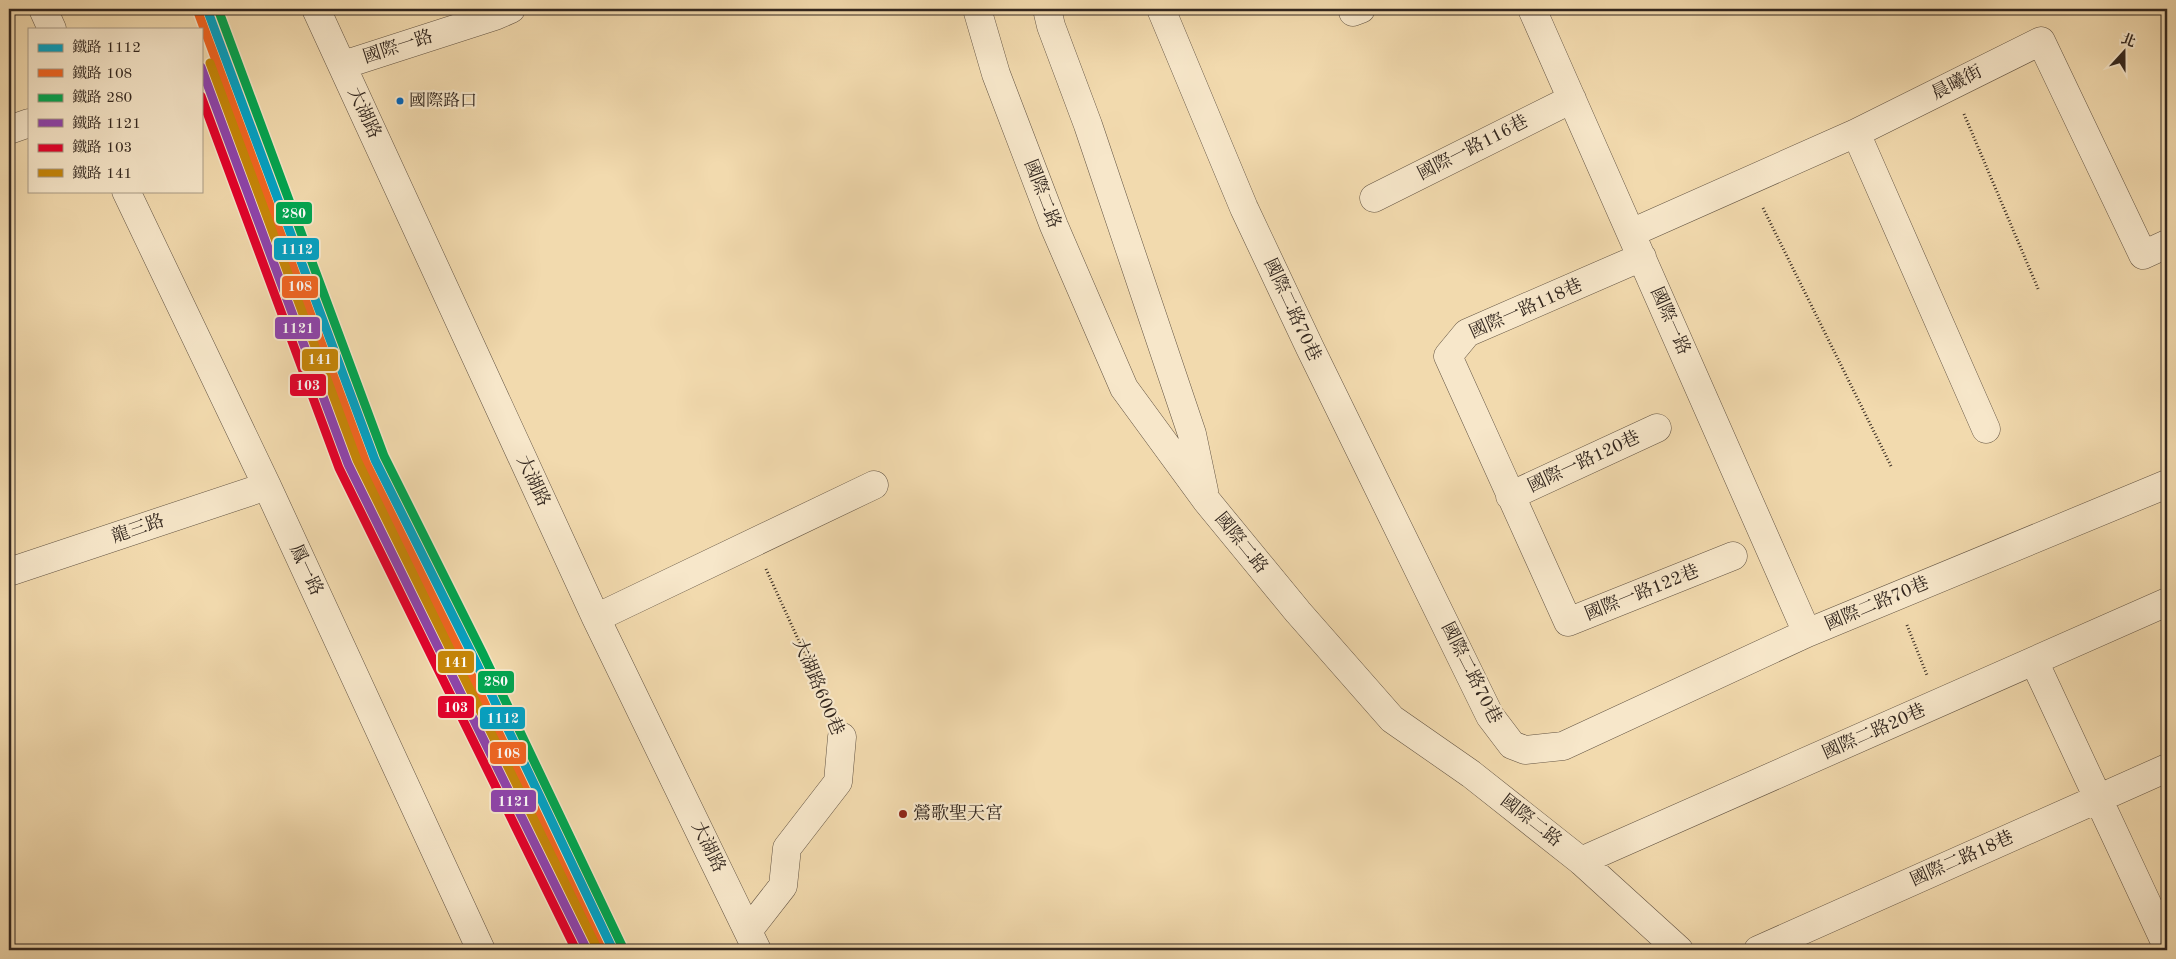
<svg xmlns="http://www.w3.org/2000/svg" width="2176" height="959" viewBox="0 0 2176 959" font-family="'Old Standard TT','Noto Serif TC',serif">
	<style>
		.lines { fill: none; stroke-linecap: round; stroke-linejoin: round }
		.minor-casing { stroke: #625342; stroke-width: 29 }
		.path { stroke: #32261e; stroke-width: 3; stroke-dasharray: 1 2.5; stroke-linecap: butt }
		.minor { stroke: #f7e7ca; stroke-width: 28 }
		.rail-1-casing { stroke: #f7e7ca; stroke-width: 12 }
		.rail-2-casing { stroke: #f7e7ca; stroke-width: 12 }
		.rail-3-casing { stroke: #f7e7ca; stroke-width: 12 }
		.rail-4-casing { stroke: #f7e7ca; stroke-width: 12 }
		.rail-5-casing { stroke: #f7e7ca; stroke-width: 12 }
		.rail-6-casing { stroke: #f7e7ca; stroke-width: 12 }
		.rail-1 { stroke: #02a2c5; stroke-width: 9 }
		.rail-2 { stroke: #f26522; stroke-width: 9 }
		.rail-3 { stroke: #00a651; stroke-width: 9 }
		.rail-4 { stroke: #8e44ad; stroke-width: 9 }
		.rail-5 { stroke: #e4002b; stroke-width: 9 }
		.rail-6 { stroke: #c68608; stroke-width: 9 }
		.bus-dot { fill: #0065bd; stroke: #f7e7ca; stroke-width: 2 }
		.poi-dot { fill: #8f2418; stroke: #f7e7ca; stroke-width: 2 }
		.labels { text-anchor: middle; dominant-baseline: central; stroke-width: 4.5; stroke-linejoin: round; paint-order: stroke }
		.bus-label { font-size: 17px; fill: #32261e; stroke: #f7e7ca; text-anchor: start }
		.street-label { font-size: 18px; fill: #32261e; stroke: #f7e7ca }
		.poi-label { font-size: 18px; fill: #32261e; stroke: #f7e7ca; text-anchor: start }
		.line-badge { stroke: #f7e7ca; stroke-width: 2 }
		.badge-label { font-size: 14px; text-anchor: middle; font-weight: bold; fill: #fff }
	</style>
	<rect width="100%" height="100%" fill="#f2daae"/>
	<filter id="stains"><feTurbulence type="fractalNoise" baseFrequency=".004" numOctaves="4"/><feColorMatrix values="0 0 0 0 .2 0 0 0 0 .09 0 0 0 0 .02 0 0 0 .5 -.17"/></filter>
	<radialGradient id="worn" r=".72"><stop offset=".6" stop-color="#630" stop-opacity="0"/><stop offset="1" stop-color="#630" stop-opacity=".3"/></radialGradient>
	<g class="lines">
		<defs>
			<path id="minor" d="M43,9L52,29
				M316,9L596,618L757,950
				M977,9L996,74L1054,226L1124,388L1206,500L1298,612L1392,719L1471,774L1581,861L1679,950
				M1047,9L1051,26L1088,125L1192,434L1204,491
				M1161,9L1244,208L1310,348L1490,716L1512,745L1525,750L1563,746L1807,633L2167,484
				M1532,9L1807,633
				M1353,12L1361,9
				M343,65L495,16L511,9
				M9,130L29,123
				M1856,133L1986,429
				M126,191L267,486L481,950
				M1374,198L1572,99
				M1631,233L1856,133L2041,41L2143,255L2167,244
				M1642,257L1467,333L1448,356L1568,622L1733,556
				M1510,496L1657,428
				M9,572L267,486
				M596,618L874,485
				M2034,661L2166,944
				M1581,861L2167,602
				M748,931L783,886L787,848L838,782L842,737
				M1758,950L2167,768"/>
		</defs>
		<use href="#minor" class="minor-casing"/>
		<path class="path" d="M1964,114L2039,291
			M1763,208L1892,468
			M766,569L830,709
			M1907,625L1927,675"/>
		<use href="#minor" class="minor"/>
		<defs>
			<path id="rail-1" d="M207,9L375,460L474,658L613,950"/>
			<path id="rail-2" d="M198,12L366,463L465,662L602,950"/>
			<path id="rail-3" d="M218,9L384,456L483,654L622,946"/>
			<path id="rail-4" d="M201,67L348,464L587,950"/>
			<path id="rail-5" d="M201,96L339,468L576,950"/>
			<path id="rail-6" d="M210,63L357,460L596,946"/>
		</defs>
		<use href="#rail-1" class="rail-1-casing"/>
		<use href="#rail-2" class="rail-2-casing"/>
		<use href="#rail-3" class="rail-3-casing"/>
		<use href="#rail-4" class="rail-4-casing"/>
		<use href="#rail-5" class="rail-5-casing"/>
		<use href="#rail-6" class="rail-6-casing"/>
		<use href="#rail-1" class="rail-1"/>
		<use href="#rail-2" class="rail-2"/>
		<use href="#rail-3" class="rail-3"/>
		<use href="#rail-4" class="rail-4"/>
		<use href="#rail-5" class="rail-5"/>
		<use href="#rail-6" class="rail-6"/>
	</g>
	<circle class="bus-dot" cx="400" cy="101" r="4.5"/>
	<circle class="poi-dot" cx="903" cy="814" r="5"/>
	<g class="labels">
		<g class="bus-label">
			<text x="409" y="101">國際路口</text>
		</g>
		<g class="street-label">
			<text transform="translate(398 47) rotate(-18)">國際一路</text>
			<text transform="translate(1957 83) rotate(-27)">晨曦街</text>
			<text transform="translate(364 113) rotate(65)">大湖路</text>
			<text transform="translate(1473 148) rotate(-27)">國際一路116巷</text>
			<text transform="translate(1042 194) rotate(69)">國際二路</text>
			<text transform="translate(1526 309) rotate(-24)">國際一路118巷</text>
			<text transform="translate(1292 310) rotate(65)">國際二路70巷</text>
			<text transform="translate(1670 321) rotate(66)">國際一路</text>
			<text transform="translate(1584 462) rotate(-25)">國際一路120巷</text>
			<text transform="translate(533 481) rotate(65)">大湖路</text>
			<text transform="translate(138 529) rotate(-19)">龍三路</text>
			<text transform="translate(1241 543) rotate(51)">國際二路</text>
			<text transform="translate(306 570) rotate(65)">鳳一路</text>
			<text transform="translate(1642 593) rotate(-22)">國際一路122巷</text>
			<text transform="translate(1877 604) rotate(-23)">國際二路70巷</text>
			<text transform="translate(1471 673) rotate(63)">國際二路70巷</text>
			<text transform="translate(818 687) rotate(67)">大湖路600巷</text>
			<text transform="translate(1874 732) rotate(-24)">國際二路20巷</text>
			<text transform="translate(1531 821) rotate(38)">國際二路</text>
			<text transform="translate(708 847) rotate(64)">大湖路</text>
			<text transform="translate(1962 859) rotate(-24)">國際二路18巷</text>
		</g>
		<g class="poi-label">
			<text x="913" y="814">鶯歌聖天宮</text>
		</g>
	</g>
	<g class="line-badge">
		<rect x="275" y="201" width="38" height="24" rx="5" fill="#00a651"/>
		<rect x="273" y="237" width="47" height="24" rx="5" fill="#02a2c5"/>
		<rect x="281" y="275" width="38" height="24" rx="5" fill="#f26522"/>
		<rect x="274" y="316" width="47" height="24" rx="5" fill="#8e44ad"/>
		<rect x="301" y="348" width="38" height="24" rx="5" fill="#c68608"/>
		<rect x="289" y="373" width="38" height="24" rx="5" fill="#e4002b"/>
		<rect x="437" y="650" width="38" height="24" rx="5" fill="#c68608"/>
		<rect x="477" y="670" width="38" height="24" rx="5" fill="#00a651"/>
		<rect x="437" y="695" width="38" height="24" rx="5" fill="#e4002b"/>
		<rect x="479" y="706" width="47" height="24" rx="5" fill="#02a2c5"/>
		<rect x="489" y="741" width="38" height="24" rx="5" fill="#f26522"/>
		<rect x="490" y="789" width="47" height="24" rx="5" fill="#8e44ad"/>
	</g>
	<g class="badge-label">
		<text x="294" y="218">280</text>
		<text x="297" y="254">1112</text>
		<text x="300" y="291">108</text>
		<text x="298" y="333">1121</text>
		<text x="320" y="364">141</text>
		<text x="308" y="390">103</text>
		<text x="456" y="667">141</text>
		<text x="496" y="686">280</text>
		<text x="456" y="712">103</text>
		<text x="503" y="723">1112</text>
		<text x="508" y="758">108</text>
		<text x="514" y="806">1121</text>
	</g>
	<rect width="2176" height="959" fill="none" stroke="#f2daae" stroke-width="30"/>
	<rect x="10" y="10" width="2156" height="939" fill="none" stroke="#32261e" stroke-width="2.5"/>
	<rect x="15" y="15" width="2146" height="929" fill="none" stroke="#32261e"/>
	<rect x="28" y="28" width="175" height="165" fill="#f7e7ca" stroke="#a89a85"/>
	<rect x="38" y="44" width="25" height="8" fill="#02a2c5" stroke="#a89a85"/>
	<text x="72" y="52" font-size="15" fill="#32261e">鐵路 1112</text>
	<rect x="38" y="69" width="25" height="8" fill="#f26522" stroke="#a89a85"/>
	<text x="72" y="78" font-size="15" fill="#32261e">鐵路 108</text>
	<rect x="38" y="94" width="25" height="8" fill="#00a651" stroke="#a89a85"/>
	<text x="72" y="102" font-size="15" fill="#32261e">鐵路 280</text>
	<rect x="38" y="119" width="25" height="8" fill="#8e44ad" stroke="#a89a85"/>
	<text x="72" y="128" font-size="15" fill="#32261e">鐵路 1121</text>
	<rect x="38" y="144" width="25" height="8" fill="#e4002b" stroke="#a89a85"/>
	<text x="72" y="152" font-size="15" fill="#32261e">鐵路 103</text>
	<rect x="38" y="169" width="25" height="8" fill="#c68608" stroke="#a89a85"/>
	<text x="72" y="178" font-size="15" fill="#32261e">鐵路 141</text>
	<g transform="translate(2124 52) rotate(21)" stroke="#f7e7ca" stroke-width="4" paint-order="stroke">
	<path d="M0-4L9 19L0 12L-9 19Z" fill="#32261e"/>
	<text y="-8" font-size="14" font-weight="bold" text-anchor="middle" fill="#32261e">北</text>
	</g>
	<rect width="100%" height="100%" filter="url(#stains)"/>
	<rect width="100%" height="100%" fill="url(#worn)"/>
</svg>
